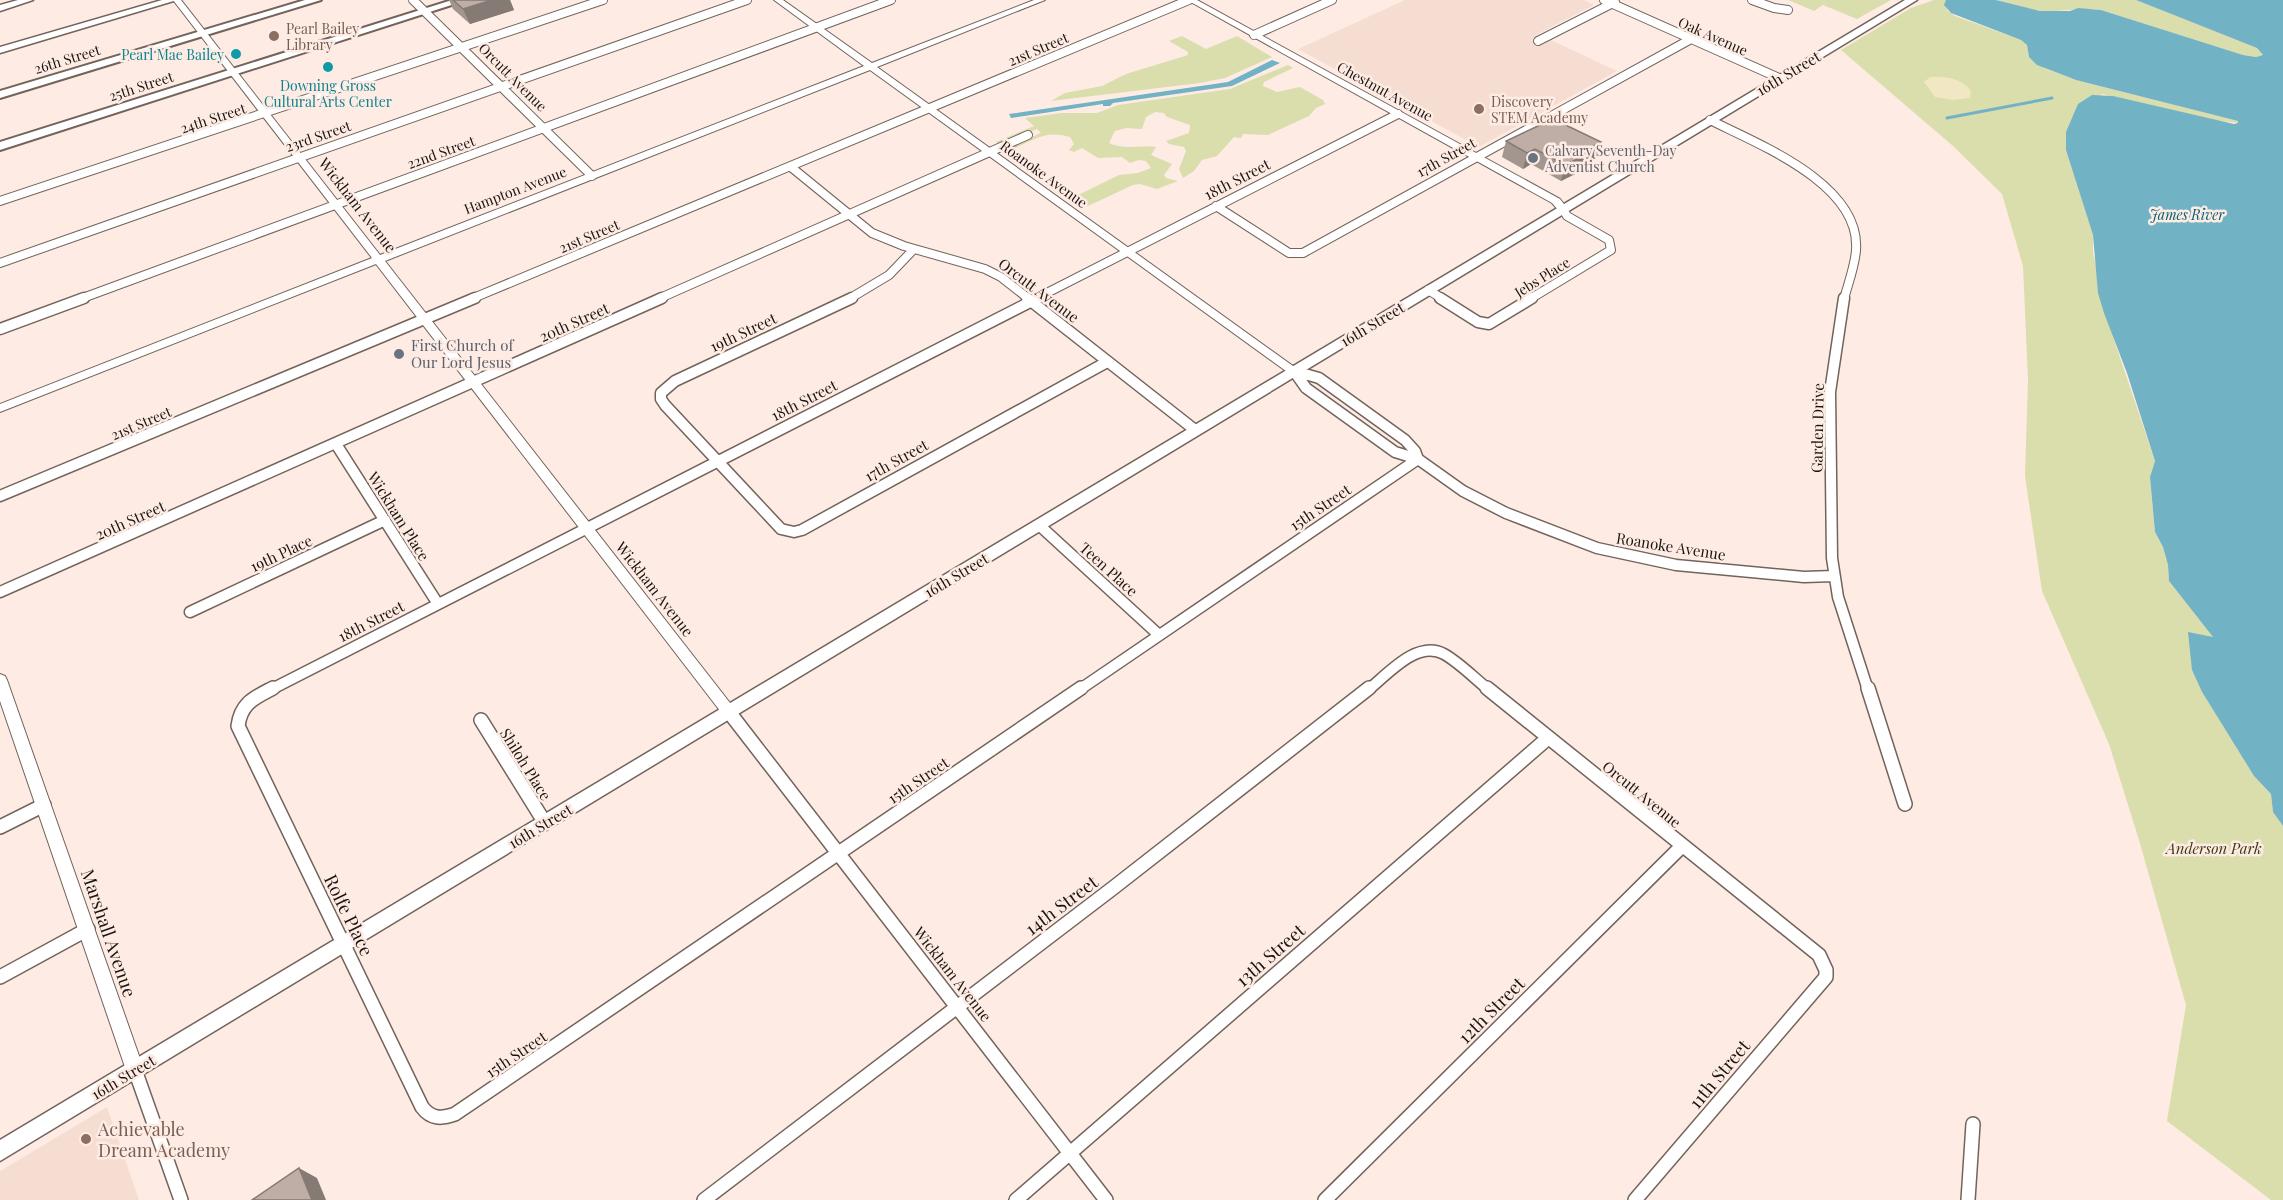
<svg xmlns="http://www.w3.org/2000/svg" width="2283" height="1200" viewBox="0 0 2283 1200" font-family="'Playfair Display',serif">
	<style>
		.built { fill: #f6ddd1 }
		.green { fill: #daddac }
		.sand { fill: #f1e7c2 }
		.water { fill: #72b2c5 }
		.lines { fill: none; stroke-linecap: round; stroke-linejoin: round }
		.stream { stroke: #72b2c5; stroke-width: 3 }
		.minor-far2-casing { stroke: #72635b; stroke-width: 10 }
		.minor-far1-casing { stroke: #72635b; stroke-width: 13 }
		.minor-casing { stroke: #72635b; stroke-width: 16 }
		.tertiary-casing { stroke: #72635b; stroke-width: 2 }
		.secondary-casing { stroke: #72635b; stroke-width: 3 }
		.primary-casing { stroke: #72635b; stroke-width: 4 }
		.minor-far2 { stroke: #fff; stroke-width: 8 }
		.minor-far1 { stroke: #fff; stroke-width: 10 }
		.minor { stroke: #fff; stroke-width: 13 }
		.tertiary { fill: #fff; fill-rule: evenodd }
		.secondary { fill: #fff; fill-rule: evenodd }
		.primary { fill: #fff; fill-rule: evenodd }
		.wall { fill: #a3968e }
		.shaded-wall { fill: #857a74 }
		.building { fill: #beaea5; stroke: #857a74; stroke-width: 1.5 }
		.education-dot { fill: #8d6e63; stroke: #feece4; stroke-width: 2 }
		.culture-dot { fill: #0f9aa8; stroke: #feece4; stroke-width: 2 }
		.worship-dot { fill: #6b7280; stroke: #feece4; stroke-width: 2 }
		.labels { text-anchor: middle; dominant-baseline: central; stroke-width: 5; stroke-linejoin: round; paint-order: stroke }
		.far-education-label { font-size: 14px; fill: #785e54; stroke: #feece4; text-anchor: start }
		.far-street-label { font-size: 14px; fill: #1a1411; stroke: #feece4 }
		.far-culture-label { font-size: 14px; fill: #0d838f; stroke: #feece4; text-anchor: end }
		.far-worship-label { font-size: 14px; fill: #5b616d; stroke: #feece4; text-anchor: start }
		.far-water-label { font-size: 14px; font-style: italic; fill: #046074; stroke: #feece4 }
		.street-label { font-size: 15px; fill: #1a1411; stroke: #feece4 }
		.worship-label { font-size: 15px; fill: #5b616d; stroke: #feece4; text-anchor: start }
		.park-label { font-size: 15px; font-style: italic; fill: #3a3b12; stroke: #feece4 }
		.near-street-label { font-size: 18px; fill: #1a1411; stroke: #feece4 }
		.near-education-label { font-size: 18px; fill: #785e54; stroke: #feece4; text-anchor: start }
	</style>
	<rect width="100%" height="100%" fill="#feece4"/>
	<path class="built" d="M1405,0H1584L1594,5L1538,34L1617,71L1479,147L1298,49Z
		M107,1107L139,1200H0V1171Z"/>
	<path class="green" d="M1788,0H1891L1857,19L1823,5L1814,11Z
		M1934,0H1946L1947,10L1955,16L2021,40L2027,45L2029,57L2046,69L2076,80L2238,121V123L2212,120L2102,94L2066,132V149L2093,235V253L2114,340L2155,461L2150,477L2155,532L2163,547L2168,565L2169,581L2214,638L2192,670L2202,692L2254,776L2271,794L2273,812L2283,826V1200H2271L2167,1121L2186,1005L2139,840L2109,744L2042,591L2025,476L2028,380L2023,266L2002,194L1953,146L1841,50L1911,8Z
		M1996,0H2136L2257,48L2263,55L2256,57L2243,55L2101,10C2082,7 2063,12 2043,11C2027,10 2011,4 1996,0Z
		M1182,36L1206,49L1237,36L1272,57L1225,78L1200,83L1051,101L1065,93L1102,86L1126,74L1188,55V52L1169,41Z
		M1288,65L1293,68L1264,82L1263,86L1277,92L1300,87L1323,100L1325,104L1316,108L1309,116L1268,135L1243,134L1241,138L1234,137L1217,156L1202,160L1194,171L1183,178L1179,169L1186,151L1184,147L1169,144L1166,141L1189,133L1190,125L1167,117L1164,113L1155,112L1146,117L1142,129L1126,128L1115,131L1109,143C1125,150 1139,145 1156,147L1151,155L1172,164L1164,175L1166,178L1178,181L1157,189L1140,184L1133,185L1088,206L1074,197L1119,175L1138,173L1151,168L1146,161L1139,160L1130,163L1122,157L1098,158L1082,148L1074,152L1069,150L1074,144L1070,137C1044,129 1032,141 1009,151L1006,148L1041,133L1037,129L999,145L996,142L1034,126L1025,118L1062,113H1097L1118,105L1230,89Z"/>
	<path class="sand" d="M1930,77C1946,76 1961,78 1971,91L1970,98L1952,100L1935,97L1924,82Z"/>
	<path class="water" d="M1946,0H1996L2040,11H2070L2078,8L2101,10L2243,55L2256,57L2263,55L2257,48L2136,0H2283V826L2273,812L2271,794L2254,776L2202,692L2192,670L2188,632L2213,637L2169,581L2168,565L2163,547L2155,532L2150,477L2155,461L2127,373L2104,313L2098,293L2093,235L2066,150V132L2078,104L2092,95L2113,96L2234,124L2238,123V121L2076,80L2037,65L2029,57L2027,45L2021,40L1951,13L1944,5Z
		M1272,60L1280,63L1232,86L1113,103L1110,106H1103V104L1011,118L1009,114L1228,82Z"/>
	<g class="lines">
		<path class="stream" d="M1947,118L2052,98"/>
		<defs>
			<path id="minor-far2" d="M413,0L592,176
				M1604,0L1779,78
				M1752,0L1774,8L1788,10
				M1254,35L1332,0
				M1538,41L1615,2
				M1710,120C1758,144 1861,184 1856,250C1855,266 1848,284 1844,299
				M791,167L872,233L904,246L985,269L1001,277L1029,299
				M0,201L603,0
				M1216,206L1289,253H1303L1691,39
				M0,263L747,0
				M1428,290L1443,299
				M80,299L891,0
				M471,299L1189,0
				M658,299L1028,135
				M849,299L889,275L913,250
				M1035,299L1398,114
				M1530,299L1611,250L1609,240L1567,216L1563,209"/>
			<path id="minor-far1" d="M852,298L675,381L661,393V399L665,405L781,529L794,532L802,530L1107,362
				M1027,298L1195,430
				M1440,298L1478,322L1489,324L1532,298
				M1844,298L1830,392L1832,558L1838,597L1868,690
				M0,329L84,298
				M1294,371L1306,388L1395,452L1418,459L1463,491L1506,513L1597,548L1676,565L1804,577L1834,576
				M1294,371L1319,378L1405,440L1415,451L1418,459
				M336,444L438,604
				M0,496L475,298
				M1039,525L1159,635
				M0,592L662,298
				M190,612L385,520
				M270,690L1038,298
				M1079,690L1418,459
				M1368,690C1387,675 1417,639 1444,654C1460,663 1474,678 1489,690"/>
			<path id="minor" d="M273,688C254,698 241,703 238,726L422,1107C431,1119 441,1119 455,1114L1081,688
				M1487,688L1819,955L1826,970
				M1868,688L1905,804
				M729,712L1106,1200
				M481,720L545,823
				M0,827L44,805
				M0,977L88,929
				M135,1070L181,1200
				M704,1200L1113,888L1369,688
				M1016,1200L1548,738
				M1325,1200L1682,846
				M1635,1200L1826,977V970
				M1968,1200L1973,1124"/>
			<path id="tertiary" d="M173,0H181L380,255L864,66L774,0H783L872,63L1034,0H1045L877,67L1300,371L1294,375L1290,374L870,70L385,261L734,708L736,712L734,716L729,718L724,716L376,264L0,412V404L372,258Z
				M1187,0H1197L1560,199L1568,209L1567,211H1559L1552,203Z
				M0,674L5,676L7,680L144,1070L141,1076L135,1079L129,1076L126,1070L0,701Z"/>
			<path id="secondary" d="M18,0H33L0,11V5Z
				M162,0H177L0,53V47Z
				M1905,0H1917L0,1161V1140Z"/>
			<path id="primary" d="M305,0H321L0,98V91Z
				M452,0H467L0,150V142Z"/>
		</defs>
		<use href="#minor-far2" class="minor-far2-casing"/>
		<use href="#minor-far1" class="minor-far1-casing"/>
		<use href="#minor" class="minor-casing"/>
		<use href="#tertiary" class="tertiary-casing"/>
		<use href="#secondary" class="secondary-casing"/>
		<use href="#primary" class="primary-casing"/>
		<use href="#minor-far2" class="minor-far2"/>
		<use href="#minor-far1" class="minor-far1"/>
		<use href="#minor" class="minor"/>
		<use href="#tertiary" class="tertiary"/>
		<use href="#secondary" class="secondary"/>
		<use href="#primary" class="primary"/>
	</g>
	<path class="wall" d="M449,0H510L514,10L470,24L453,9Z
		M1539,123L1601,142L1596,158L1591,160L1590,164L1584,168L1583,170L1561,181L1531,164L1523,169L1502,157L1506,141L1538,126Z"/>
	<path class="shaded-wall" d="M492,0H510L514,10L470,24L463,9Z
		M1601,142L1596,158L1591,160L1590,164L1584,168L1583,170L1561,181L1565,165L1591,147Z
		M1535,149L1531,164L1523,169L1527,153Z
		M299,1168L317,1178L326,1200H312Z"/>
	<path class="building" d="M453,0H492L463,9Z
		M1549,117L1601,142L1591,147L1594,149L1586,153L1588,154L1565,165L1535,149L1527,153L1506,141L1542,124L1539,123Z
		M299,1168L312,1200H252Z"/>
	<g class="education-dot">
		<circle cx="274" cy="36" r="6"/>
		<circle cx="1479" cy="109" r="6"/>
		<circle cx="86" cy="1139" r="6"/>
	</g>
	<g class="culture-dot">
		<circle cx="236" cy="54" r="6"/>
		<circle cx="328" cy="67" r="6"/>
	</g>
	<g class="worship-dot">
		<circle cx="1533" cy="158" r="6"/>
		<circle cx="399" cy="354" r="6"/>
	</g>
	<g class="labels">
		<g class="far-education-label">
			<text x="286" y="28">Pearl Bailey<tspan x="286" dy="16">Library</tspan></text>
			<text x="1491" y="101">Discovery<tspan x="1491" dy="16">STEM Academy</tspan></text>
		</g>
		<g class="far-street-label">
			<text transform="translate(1713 36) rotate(24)">Oak Avenue</text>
			<text transform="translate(1038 49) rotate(-23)">21st Street</text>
			<text transform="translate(67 59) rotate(-17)">26th Street</text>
			<text transform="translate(513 77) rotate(45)">Orcutt Avenue</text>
			<text transform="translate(141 86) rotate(-18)">25th Street</text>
			<text transform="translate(1385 91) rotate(29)">Chestnut Avenue</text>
			<text transform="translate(213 118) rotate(-18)">24th Street</text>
			<text transform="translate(318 136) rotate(-19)">23rd Street</text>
			<text transform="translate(441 152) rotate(-20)">22nd Street</text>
			<text transform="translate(1446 157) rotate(-29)">17th Street</text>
			<text transform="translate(1044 174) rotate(36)">Roanoke Avenue</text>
			<text transform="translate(515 190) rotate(-21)">Hampton Avenue</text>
			<text transform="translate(589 236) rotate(-23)">21st Street</text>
			<text transform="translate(1542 277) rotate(-32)">Jebs Place</text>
			<text transform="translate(141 423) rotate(-23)">21st Street</text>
		</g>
		<g class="far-culture-label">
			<text x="224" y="54">Pearl Mae Bailey</text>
			<text x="328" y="85" text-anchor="middle">Downing Gross<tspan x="328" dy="16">Cultural Arts Center</tspan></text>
		</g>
		<g class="far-worship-label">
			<text x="1545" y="150">Calvary Seventh-Day<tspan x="1545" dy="16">Adventist Church</tspan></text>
		</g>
		<g class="far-water-label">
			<text x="2187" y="214">James River</text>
		</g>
		<g class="street-label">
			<text transform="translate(1788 73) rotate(-31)">16th Street</text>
			<text transform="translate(1237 179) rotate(-27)">18th Street</text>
			<text transform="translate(358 205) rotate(52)">Wickham Avenue</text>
			<text transform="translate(1039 290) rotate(37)">Orcutt Avenue</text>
			<text transform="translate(574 322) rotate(-24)">20th Street</text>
			<text transform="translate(1372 324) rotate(-31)">16th Street</text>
			<text transform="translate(743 332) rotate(-25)">19th Street</text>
			<text transform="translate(804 400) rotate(-27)">18th Street</text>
			<text transform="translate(1817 428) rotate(-89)">Garden Drive</text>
			<text transform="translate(896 460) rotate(-29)">17th Street</text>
			<text transform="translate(1320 507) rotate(-34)">15th Street</text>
			<text transform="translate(399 516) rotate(58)">Wickham Place</text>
			<text transform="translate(130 520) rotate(-24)">20th Street</text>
			<text transform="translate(1671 546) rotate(9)">Roanoke Avenue</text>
			<text transform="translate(281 553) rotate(-25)">19th Place</text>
			<text transform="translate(1109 569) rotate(42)">Teen Place</text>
			<text transform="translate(956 575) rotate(-31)">16th Street</text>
			<text transform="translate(655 589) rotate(52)">Wickham Avenue</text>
			<text transform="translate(371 621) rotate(-27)">18th Street</text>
			<text transform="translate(526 764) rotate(58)">Shiloh Place</text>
			<text transform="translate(918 780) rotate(-34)">15th Street</text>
			<text transform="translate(1642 794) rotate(39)">Orcutt Avenue</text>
			<text transform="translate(540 826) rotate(-31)">16th Street</text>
			<text transform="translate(953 974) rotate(52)">Wickham Avenue</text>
			<text transform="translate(516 1054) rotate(-34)">15th Street</text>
			<text transform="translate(123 1077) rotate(-31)">16th Street</text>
		</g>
		<g class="worship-label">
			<text x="411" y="345">First Church of<tspan x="411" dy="17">Our Lord Jesus</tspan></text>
		</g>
		<g class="park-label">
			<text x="2214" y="848">Anderson Park</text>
		</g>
		<g class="near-street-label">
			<text transform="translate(1061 905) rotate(-37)">14th Street</text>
			<text transform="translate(349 915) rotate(64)">Rolfe Place</text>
			<text transform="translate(109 933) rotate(71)">Marshall Avenue</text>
			<text transform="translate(1270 955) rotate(-41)">13th Street</text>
			<text transform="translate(1491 1010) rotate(-45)">12th Street</text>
			<text transform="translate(1719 1074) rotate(-50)">11th Street</text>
		</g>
		<g class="near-education-label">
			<text x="98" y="1129">Achievable<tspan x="98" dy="21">Dream Academy</tspan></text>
		</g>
	</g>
</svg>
